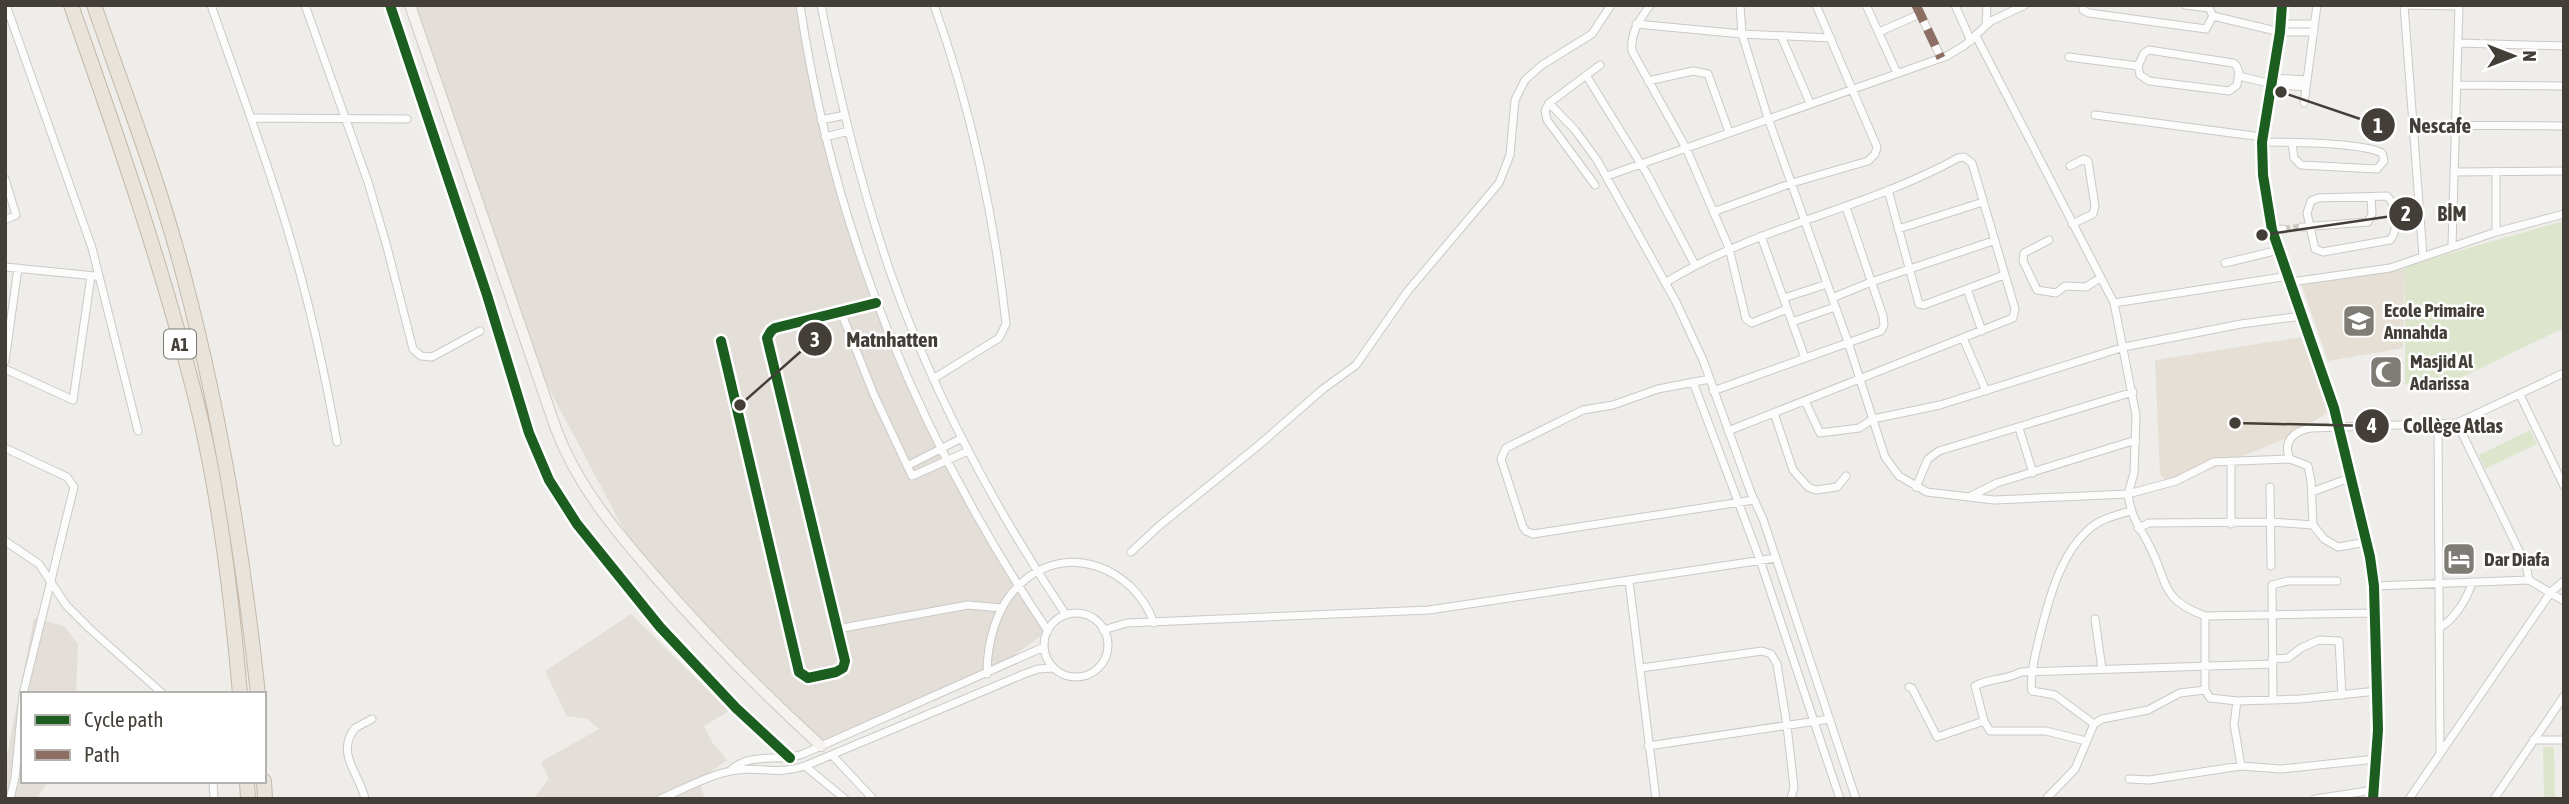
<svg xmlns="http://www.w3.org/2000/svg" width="2569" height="804" viewBox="0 0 2569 804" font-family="'Asap Condensed',sans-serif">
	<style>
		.residential { fill: #e3ded7 }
		.education { fill: #e5dfd5 }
		.green { fill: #dde6cc }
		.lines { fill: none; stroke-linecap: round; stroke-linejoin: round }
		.street-tunnel { stroke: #cdcac5; stroke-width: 7; stroke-dasharray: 7 3.5; stroke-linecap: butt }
		.street-casing { stroke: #cbc9c5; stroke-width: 9 }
		.secondary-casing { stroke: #cdc9c1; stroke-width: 12 }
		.highway-casing { stroke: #c4b8a8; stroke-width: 16 }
		.street { stroke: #fdfcfc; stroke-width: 7 }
		.secondary { stroke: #f5f3ef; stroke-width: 10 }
		.highway { stroke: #e9e4db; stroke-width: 14 }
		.quiet { stroke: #8d6e63; stroke-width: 9; stroke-dasharray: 18 9; stroke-linecap: butt }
		.cycleway-casing { stroke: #fff; stroke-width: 15 }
		.cycleway { stroke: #1b5e20; stroke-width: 10 }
		.labels { text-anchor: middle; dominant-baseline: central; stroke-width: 5; stroke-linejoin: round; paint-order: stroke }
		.shield { fill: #fff; stroke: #7b7873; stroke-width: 2 }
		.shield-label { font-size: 18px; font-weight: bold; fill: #433e37 }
		.poi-label { font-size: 19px; font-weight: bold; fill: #433e37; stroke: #fff; text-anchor: start }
		.leader { fill: none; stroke: #433e37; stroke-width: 2.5 }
		.callout-dot { fill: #433e37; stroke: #fff; stroke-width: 2.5 }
		.mark-label { font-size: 21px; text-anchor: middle; font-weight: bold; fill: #fff }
		.callout-label { font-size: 21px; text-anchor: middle; font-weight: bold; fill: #433e37; stroke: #fff; stroke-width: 5; stroke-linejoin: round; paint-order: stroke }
	</style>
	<rect width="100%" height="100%" fill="#efede9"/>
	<path class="residential" d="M410,5H798L825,137L876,303L946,461L1048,631L987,674L821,746L633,547L528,349Z
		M631,614L729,711L704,726L712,742L727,760L699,780L705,799H533L549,779L541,762L599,729L588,719L567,716L545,671Z
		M34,618L64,626L78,644L76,694H23V781H48L39,795V799H5V765Z"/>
	<path class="education" d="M2405,269L2403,348L2328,361L2302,286L2306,281Z
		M2308,336L2333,409L2289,437L2170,486L2160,474L2155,360Z"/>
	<path class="green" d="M2564,221V328L2456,380L2405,384V266Z
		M2530,430L2537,444L2485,469L2479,455Z
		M2543,747H2554L2555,799H2544Z"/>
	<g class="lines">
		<path class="street-tunnel" d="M2283,229L2302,227"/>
		<defs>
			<path id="street" d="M6,5L92,248L138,431
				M211,5C238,83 267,159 290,238C310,305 325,373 337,442
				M305,5L368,182L387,247L413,349L421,356L432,357L480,331
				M800,5C834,234 919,439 1048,631
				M821,5C839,97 861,188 892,277C935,397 995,509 1066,615
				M1650,5C1640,20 1630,32 1632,51L1686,148L1729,248L1746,319L1752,323L1787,309
				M1740,5L1742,34L1768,118L1848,342L1885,457L1899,476L1927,492L1969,497L1997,483L2136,440
				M1866,5L1897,73
				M1916,5L1941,58
				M1955,5L1971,41
				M2083,5V10L2089,13L2206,29L2213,16L2209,8L2185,5
				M2404,5L2423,256
				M2404,5L2459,6
				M2213,16L2280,32H2314
				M1636,24L1742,34L1831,38
				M2279,24H2314
				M1986,25L1987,5
				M1879,32L1920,14
				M1781,36L1810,103
				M2458,43L2564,46
				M2149,50L2233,63L2236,65L2239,72L2237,85L2229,91L2149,81L2140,75L2138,66L2144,53Z
				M2069,57L2138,66
				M1586,75L1647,174L1695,265
				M2239,76L2272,84L2306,87
				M2270,78L2307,80
				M1648,81L1693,71L1708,74L1729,132
				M2457,85L2564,86
				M1549,103L1575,130L1597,160L1676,302L1703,360L1751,493L1763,519L1856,799
				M2304,103L2317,5
				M2095,115L2262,137
				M251,118L407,119
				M821,120L845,115
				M2414,125L2564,126
				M825,137L849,131
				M2262,142C2288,142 2361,142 2382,153L2384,161L2377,169L2301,165L2294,158L2292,143
				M2070,166L2084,159L2088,161L2095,206L2093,214L2072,224
				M2496,171V232
				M2454,172L2564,171
				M1607,176L1947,56L1965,45L1991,21L2025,5
				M5,179L16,215L5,220
				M1595,185L1547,120L1545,111L1549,103L1600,65
				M1888,190L1919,304L1924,305L2004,275
				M2387,196C2396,204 2399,231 2390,240L2323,252L2315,249L2307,213L2311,201L2318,198Z
				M1713,212L1792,183L1868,161L1875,154L1877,147L1816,5
				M2302,227L2368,222L2372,214L2371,197
				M1898,229L1983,202
				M2272,230L2283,229
				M1761,236L1805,358
				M2049,240L2024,253L2023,261L2037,290L2056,293L2065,286L2086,287L2100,278
				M2452,245L2459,5
				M2225,263L2279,250
				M5,267L95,276
				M2291,282L2390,268L2496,232L2564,214
				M1665,283C1756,226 1864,210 1958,158L1964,157L1972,163L2015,309L2013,318L1728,431
				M1967,289L1982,331
				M1784,298L1827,284
				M1832,298L1871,282L1993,241
				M2114,303L2289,276
				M841,312L874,395L912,476L968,451
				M1792,322L1835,307
				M1963,338L1986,391
				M721,341L799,672L808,678L836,672L843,668L845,661L767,338L771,331L775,328L876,303
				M5,361L18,268
				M5,369L73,400L91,276
				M933,379L999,338L1006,324C995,219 970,105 934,5
				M1710,379L1658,389L1613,405L1583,410L1506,448L1501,459L1523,527L1526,531L1533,534L1754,500
				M1693,382L1760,560L1840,799
				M1713,391L1881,331L1884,325L1883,316L1846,207
				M2520,395L2564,486
				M1805,401L1820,433L1859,428L1873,419L1940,405L2124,347L2241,324L2302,316
				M1774,413L1793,470L1808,487L1816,490L1837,487L1846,476
				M2457,423L2526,565L2529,580
				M2438,425L2440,752
				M2019,428L2033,473
				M5,448L67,477L74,487L23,694
				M2290,459L2214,462L2176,481L2128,494C2131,518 2139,525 2149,545C2169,582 2158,598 2205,616L2375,613
				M907,466L962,438
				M1916,487L1928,459L1939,451L2133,392
				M2270,487L2271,566
				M2312,492L2352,477
				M1969,497L1994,500L2128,494L2134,473L2136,415L2114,303L1976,36
				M2231,524V461
				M2138,528L2149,523L2271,522L2313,525
				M5,541L39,564L66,605L90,629L163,694
				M2367,542L2338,547L2324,539L2313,525L2311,481L2308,466L2290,459C2282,441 2294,431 2311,428L2457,423L2564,373
				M1131,552L1159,526L1259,445L1323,389L1356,365L1407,292L1499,183L1510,155L1515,100L1525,80L1542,65L1592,34L1611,5
				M1629,581L1656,799
				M2374,586L2529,580L2564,601
				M1044 645a32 32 0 1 1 64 0a32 32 0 1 1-64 0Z
				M2205,616V690L2210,698L2237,701L2300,699L2377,691
				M2095,619L2102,669
				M2439,628C2454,620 2468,598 2472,582
				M837,629L968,605L1002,608
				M1103,630L1127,623L1429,610L1776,558
				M2272,659L2288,658L2301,648L2319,640L2339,641L2342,695
				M1641,668L1762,651L1771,654L1777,664L1787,726L1794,787L1791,799
				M987,674C987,643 996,607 1019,585C1065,540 1134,567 1154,623
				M1909,687L1912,688L1937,737L1984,721
				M2273,700L2272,585L2288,581H2337
				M2237,701L2234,724L2241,766
				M2094,724L2055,695L2032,691C2027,673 2051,590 2060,571C2066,557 2075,542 2087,531C2099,519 2114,516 2130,511
				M2533,740H2564
				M2086,741L2046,731H1990L1984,721L1975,686C1990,678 2007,680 2021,672L2272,664
				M1648,746L1830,719
				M832,755L873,799
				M805,766L845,799
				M730,771C750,751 778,763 803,754L1044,647
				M2129,779L2149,780L2241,766L2281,769L2376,759
				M213,781L214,799
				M2047,798L2075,769L2094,724L2102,719L2148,710L2180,693L2205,690
				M10,799L15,778L23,695
				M365,799C360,774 335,754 355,728L372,719
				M660,799C682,790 714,772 738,770C764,767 777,775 805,766L1024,674L1038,669L1053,668
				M2315,799L2374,790
				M2409,799L2551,592L2564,581
				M2494,799L2564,696"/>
			<path id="secondary" d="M390,5L487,295L529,433L549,480L577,524L660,627L736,708L790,758
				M410,5L556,429C577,485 614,529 653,574C706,635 762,692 821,746
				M2282,5L2280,32L2262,142L2263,175L2272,230L2334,408L2370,557L2374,586L2378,730L2373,799"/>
			<path id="highway" d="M71,5C119,141 166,276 200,416C221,507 232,600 240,694
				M94,5C125,95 160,184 184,277C220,413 243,553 258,694
				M247,781L248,799
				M264,781L265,799"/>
		</defs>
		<use href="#street" class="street-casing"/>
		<use href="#secondary" class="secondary-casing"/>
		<use href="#highway" class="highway-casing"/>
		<use href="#street" class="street"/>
		<use href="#secondary" class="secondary"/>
		<use href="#highway" class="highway"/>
		<path class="quiet" d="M1916,5L1941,58"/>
		<defs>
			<path id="cycleway" d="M390,5L487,295L529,433L549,480L577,524L660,627L736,708L790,758
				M2282,5L2280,32L2262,142L2263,175L2272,230L2334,408L2370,557L2374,586L2378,730L2373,799
				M721,341L799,672L808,678L836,672L843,668L845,661L767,338L771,331L775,328L876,303"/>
		</defs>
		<use href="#cycleway" class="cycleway-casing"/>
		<use href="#cycleway" class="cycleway"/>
	</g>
	<defs>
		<symbol id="school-square" viewBox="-11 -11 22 22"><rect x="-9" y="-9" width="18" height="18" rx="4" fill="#7f7b75" stroke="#fff"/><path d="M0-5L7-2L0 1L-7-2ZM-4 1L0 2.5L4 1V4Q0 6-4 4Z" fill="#fff"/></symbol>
		<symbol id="mosque-square" viewBox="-11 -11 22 22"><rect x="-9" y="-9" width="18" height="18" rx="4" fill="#7f7b75" stroke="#fff"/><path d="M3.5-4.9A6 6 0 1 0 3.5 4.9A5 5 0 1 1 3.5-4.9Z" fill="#fff"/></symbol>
		<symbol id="hotel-square" viewBox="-11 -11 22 22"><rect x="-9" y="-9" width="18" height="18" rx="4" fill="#7f7b75" stroke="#fff"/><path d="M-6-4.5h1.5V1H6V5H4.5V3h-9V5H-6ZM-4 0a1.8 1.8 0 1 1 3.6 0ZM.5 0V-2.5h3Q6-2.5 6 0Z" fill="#fff"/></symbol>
	</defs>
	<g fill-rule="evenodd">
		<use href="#school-square" x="2340" y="302" width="38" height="38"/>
		<use href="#mosque-square" x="2367" y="353" width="38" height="38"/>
		<use href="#hotel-square" x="2440" y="540" width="38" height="38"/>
	</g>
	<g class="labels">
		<rect class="shield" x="164" y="329.5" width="32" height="29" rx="5"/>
		<g class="shield-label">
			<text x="180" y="344">A1</text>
		</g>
		<g class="poi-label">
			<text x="2384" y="310">Ecole Primaire<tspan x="2384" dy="22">Annahda</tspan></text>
			<text x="2410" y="361">Masjid Al<tspan x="2410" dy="22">Adarissa</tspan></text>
			<text x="2484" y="559">Dar Diafa</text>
		</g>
	</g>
	<path class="leader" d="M2281 92L2378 125M2262 235L2406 214M740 405L815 339M2235 423L2372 426"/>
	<g class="callout-dot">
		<circle cx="2281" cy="92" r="7"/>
		<circle cx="2262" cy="235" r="7"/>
		<circle cx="740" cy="405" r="7"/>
		<circle cx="2235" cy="423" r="7"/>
		<circle cx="2378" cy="125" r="18"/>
		<circle cx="2406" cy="214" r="18"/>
		<circle cx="815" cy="339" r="18"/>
		<circle cx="2372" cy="426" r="18"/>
	</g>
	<g class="mark-label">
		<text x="2378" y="133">1</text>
		<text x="2406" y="221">2</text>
		<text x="815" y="347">3</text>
		<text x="2372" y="433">4</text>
	</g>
	<g class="callout-label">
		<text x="2440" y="133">Nescafe</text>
		<text x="2452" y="221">BİM</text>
		<text x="892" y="347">Matnhatten</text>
		<text x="2453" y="433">Collège Atlas</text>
	</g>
	<rect width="2569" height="804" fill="none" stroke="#433e37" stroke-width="14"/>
	<rect x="21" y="692" width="245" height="91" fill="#ffffff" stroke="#b4b2af" stroke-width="2"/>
	<rect x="35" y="715" width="35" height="10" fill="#1b5e20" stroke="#b4b2af" stroke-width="2"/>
	<text x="84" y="727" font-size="21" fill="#433e37">Cycle path</text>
	<rect x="35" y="750" width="35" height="10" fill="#8d6e63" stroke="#b4b2af" stroke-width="2"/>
	<text x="84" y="762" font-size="21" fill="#433e37">Path</text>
	<g transform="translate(2513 56) rotate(90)" stroke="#ffffff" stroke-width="5" paint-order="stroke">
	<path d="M0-5L12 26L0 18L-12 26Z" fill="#433e37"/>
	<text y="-10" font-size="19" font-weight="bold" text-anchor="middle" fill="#433e37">N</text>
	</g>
</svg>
